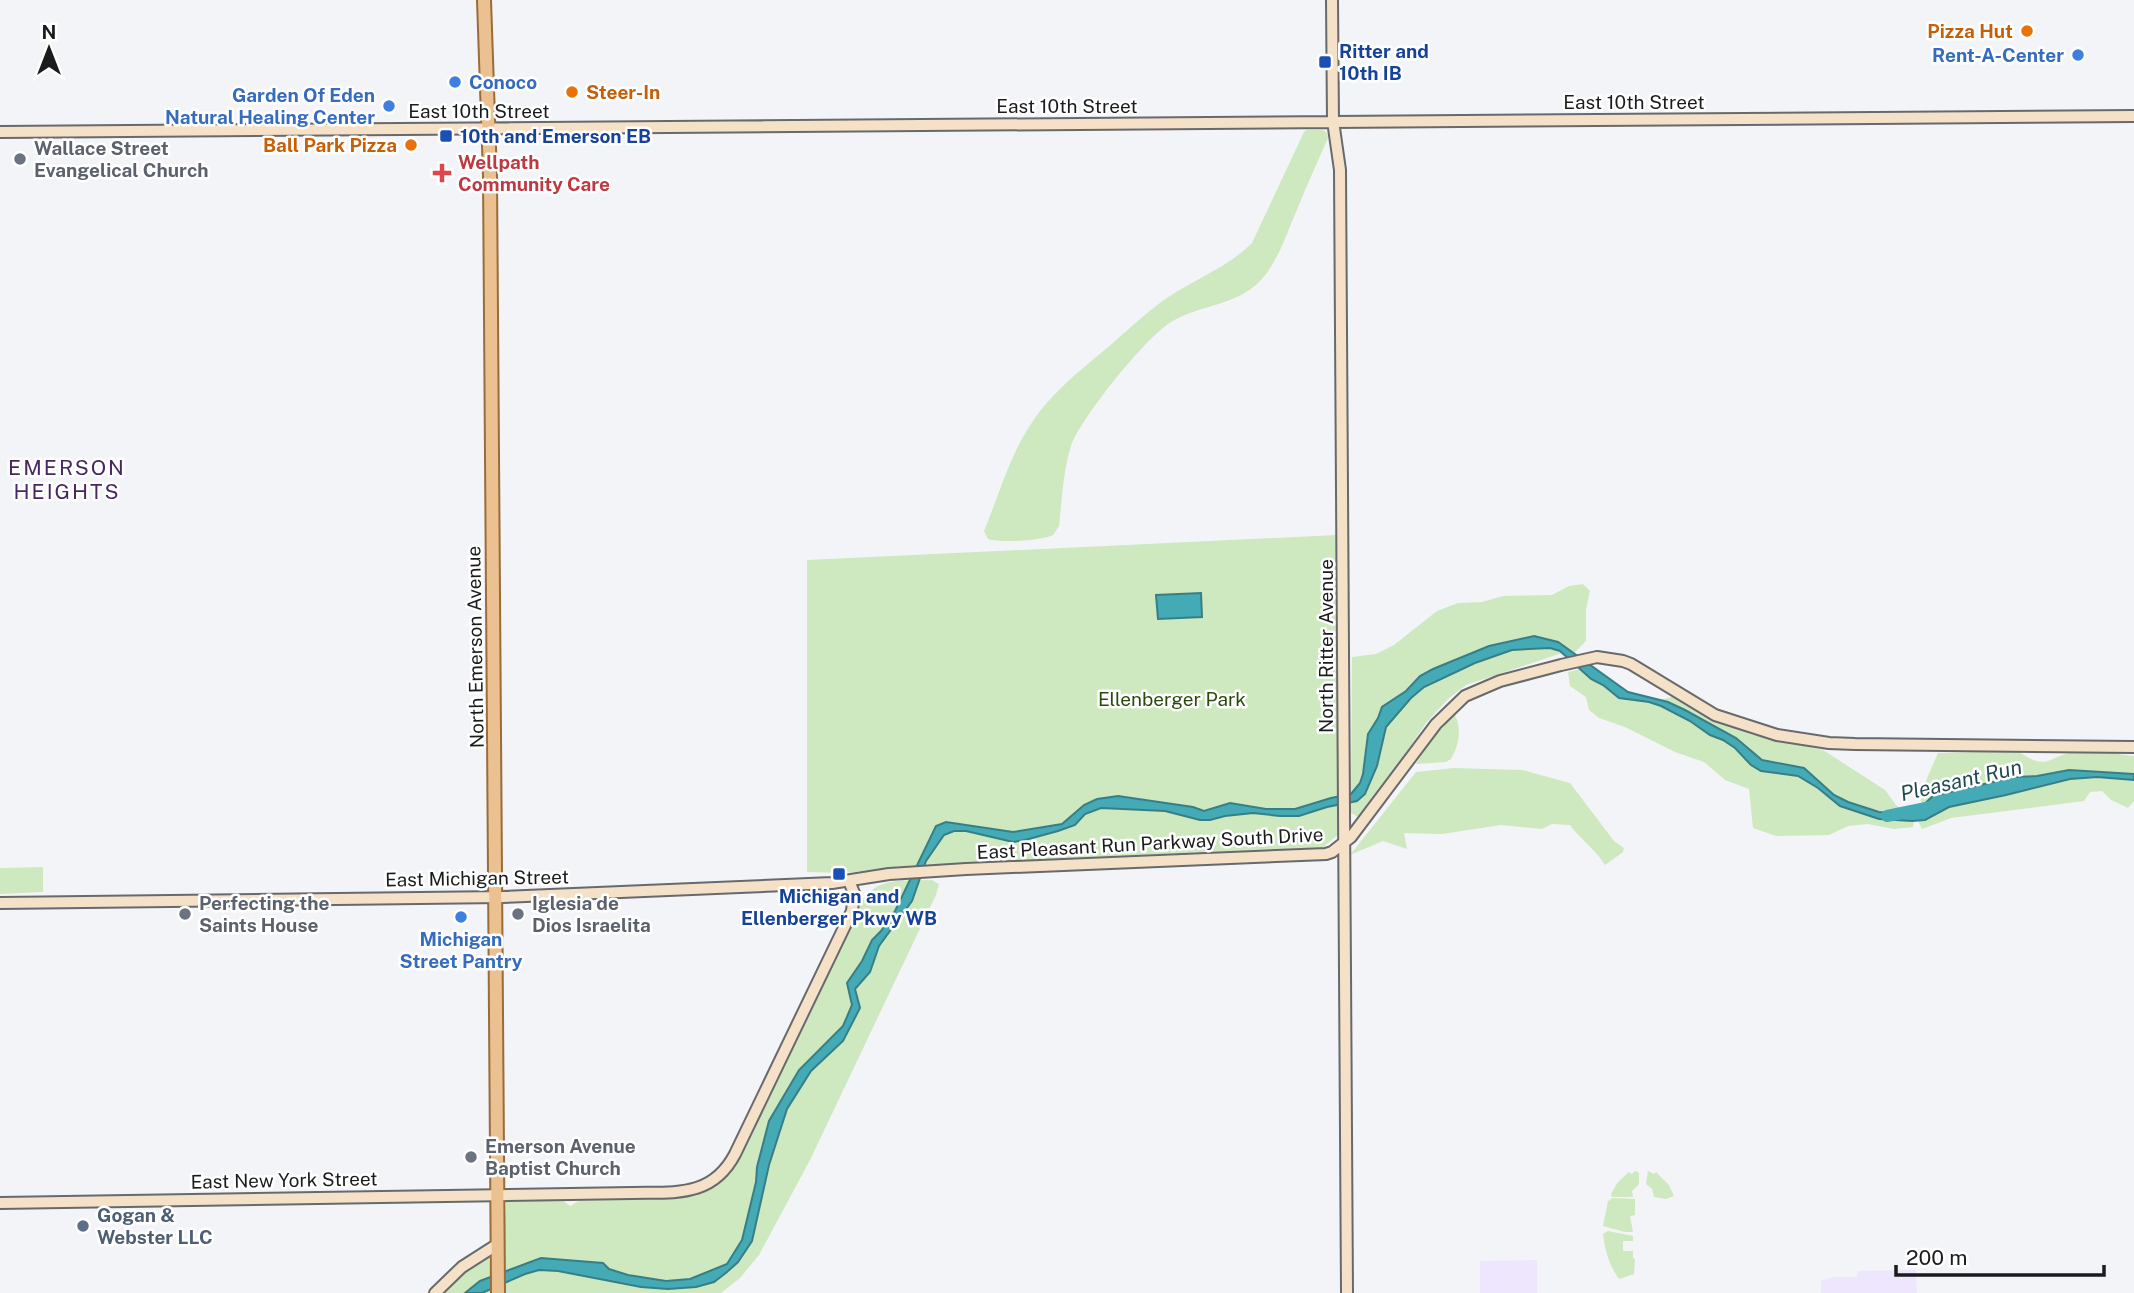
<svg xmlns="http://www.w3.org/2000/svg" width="2134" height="1293" viewBox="0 0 2134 1293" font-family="'Public Sans',sans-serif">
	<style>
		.commercial { fill: #eee6fc }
		.green { fill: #cee8c0 }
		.water { fill: #44aab5; stroke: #377f87; stroke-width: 2 }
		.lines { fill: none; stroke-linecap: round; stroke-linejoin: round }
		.river { stroke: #44aab5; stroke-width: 12 }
		.secondary-casing { stroke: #68696c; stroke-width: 14 }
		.primary-casing { stroke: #996c39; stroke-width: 16 }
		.secondary { stroke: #f5e0c8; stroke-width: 10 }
		.primary { stroke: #ebc191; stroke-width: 12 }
		.food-dot { fill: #e8710a; stroke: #fff; stroke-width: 2.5 }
		.shop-dot { fill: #3f7fe0; stroke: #fff; stroke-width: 2.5 }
		.transit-dot { fill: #1a4fb4; stroke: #fff; stroke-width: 2.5 }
		.worship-dot { fill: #6b7280; stroke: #fff; stroke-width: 2.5 }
		.health-dot { fill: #e0444e; stroke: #fff; stroke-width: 2.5 }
		.service-dot { fill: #5c6f8a; stroke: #fff; stroke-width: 2.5 }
		.labels { text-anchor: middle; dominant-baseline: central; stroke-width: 5; stroke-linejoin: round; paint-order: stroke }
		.food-label { font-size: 19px; font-weight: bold; fill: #c56008; stroke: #fff; text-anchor: end }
		.transit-label { font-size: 19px; font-weight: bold; fill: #164399; stroke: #fff; text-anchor: start }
		.shop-label { font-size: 19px; font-weight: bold; fill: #366cbe; stroke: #fff; text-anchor: end }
		.street-label { font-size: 19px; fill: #1a1b1c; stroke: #fff }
		.worship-label { font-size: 19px; font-weight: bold; fill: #5b616d; stroke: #fff; text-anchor: start }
		.health-label { font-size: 19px; font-weight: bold; fill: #be3a42; stroke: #fff; text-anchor: start }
		.park-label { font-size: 19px; fill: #284b0b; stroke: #fff }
		.service-label { font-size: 19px; font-weight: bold; fill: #4e5e75; stroke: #fff; text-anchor: start }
		.neighbourhood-label { font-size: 21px; letter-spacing: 2px; fill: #482760; stroke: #fff }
		.water-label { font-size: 21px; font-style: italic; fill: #1e4b50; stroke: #fff }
	</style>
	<rect width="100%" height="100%" fill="#f3f4f8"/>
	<path class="commercial" d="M1537,1260V1293H1480V1261Z
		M1916,1270L1917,1293H1821V1281L1833,1277H1857L1858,1271Z"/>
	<path class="green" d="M1307,130H1323L1327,133L1328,138C1317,163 1306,187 1296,212C1286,235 1277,265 1258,283C1234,306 1199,305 1171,322C1145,338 1081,418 1071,446C1063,471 1062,500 1059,526L1053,535C1041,541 1000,543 988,539L984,531L986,526C1000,492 1010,455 1031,424C1052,391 1085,367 1114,342C1131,327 1148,311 1167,298C1195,279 1228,267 1252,243L1304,132Z
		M1337,535L1340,833L1321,849L902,866L845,873L807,872V560Z
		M1583,584L1590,591L1586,609V641L1574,653L1558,642L1549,641L1489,646L1433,669L1420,676L1406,691L1382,707L1378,718L1368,734L1363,774L1360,783L1351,794L1352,657L1376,654L1394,645L1437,611L1458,603L1482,602L1503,596L1552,595L1569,586Z
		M1550,648L1562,653L1466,685L1448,699L1426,723L1381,790L1358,817L1351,813V802L1357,801L1365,794L1377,766L1386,727L1411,698L1424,687L1493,656L1512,650Z
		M1580,669L1619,698L1649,702L1661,706L1690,721L1710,735L1723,740L1735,748L1751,765L1773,773L1798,776L1818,788L1840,806L1879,819L1914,821L1913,827L1894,829L1868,824L1848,826L1829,835L1776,836L1753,828L1749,789L1725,780L1704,762L1675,752L1625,727L1599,718L1589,710L1586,697L1570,686L1568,672Z
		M1672,697L1706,717L1753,735L1823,750L1885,790L1896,805L1909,814L1879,812L1848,802L1834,794L1804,768L1762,760L1736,738L1685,710L1659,700Z
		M1453,712C1463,727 1459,745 1451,759L1446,762L1416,764L1432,737Z
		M2018,751C2048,772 2046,757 2074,752C2092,748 2115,754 2134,756V774L2069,770L2037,776L2014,777L1933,796L1923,805L1919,797L1938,753Z
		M1454,768L1522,770L1570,783L1614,841L1624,848L1623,852L1605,865C1596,850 1581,840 1570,825L1552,824L1542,829L1501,825L1442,834L1404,833L1407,849L1383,841L1350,855L1416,772Z
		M2097,777L2134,780V801L2128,808L2111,800L2102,791L2090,792L2084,801L1951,818L1922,829L1918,821L1925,820L1949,807L2006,795L2070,779Z
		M43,867V892L0,894V868Z
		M932,880L939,884L936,895L810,1160L759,1255L740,1278L721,1293H505L504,1234L506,1202L562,1200L570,1206L579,1201L696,1196C725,1183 735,1169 749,1141L862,901C878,876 905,881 932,880Z
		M1636,1171L1639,1173V1184L1632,1191L1633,1197H1612L1611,1194L1618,1182L1629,1172L1631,1174Z
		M1648,1171L1654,1174L1656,1172L1669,1185L1674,1196L1666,1199L1654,1197L1652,1189L1646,1184Z
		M1613,1198L1635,1199V1215L1630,1216L1633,1232H1625L1603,1226L1608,1201Z
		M1608,1231L1633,1236V1241H1623V1251H1633V1258L1635,1259L1634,1274L1619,1279C1609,1265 1605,1251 1603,1234Z
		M489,1255L491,1293H438L465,1268Z"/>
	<path class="water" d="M1201,593L1202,617L1158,619L1156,595Z
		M1534,636L1558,642L1628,692L1668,702L1685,710L1736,738L1762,760L1804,768L1834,795L1848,802L1879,812L1909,814L1919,809L1933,796L2014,777L2037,776L2069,770L2134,774V780L2097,777L2070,779L2006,795L1949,807L1925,820L1912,821L1879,819L1840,806L1818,788L1798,776L1761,771L1751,765L1735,748L1723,740L1710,735L1690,721L1661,706L1649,702L1619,698L1603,685L1591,679L1560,651L1550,648L1512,650L1475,663L1424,687L1411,698L1386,727L1377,766L1365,794L1357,801L1327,807L1299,816H1280L1253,813L1225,816L1210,820H1200L1165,811L1101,808L1085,814L1075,825L1058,831L1025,840L1013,842L966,831H954L944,835L926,861L912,901L879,946L870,972L855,989L860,1008L843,1041L811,1071L787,1109L769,1165L752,1241L738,1262L727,1272L714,1282L696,1287L668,1289L641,1287L558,1271L539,1270L525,1274L482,1293H465L480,1281L541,1258L603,1263L609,1269L628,1275L666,1281L690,1279L727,1264L742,1240L756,1182L757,1167L769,1121L799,1070L843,1026L852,1005L847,983L862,961L872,940L881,931L895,911L936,826L946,822L1013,832L1062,824L1084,805L1097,799L1118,796L1193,807L1204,811L1230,803L1266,809H1295L1331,798L1351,794L1360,783L1363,774L1368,734L1378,718L1382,707L1406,691L1420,676L1433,669L1489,646Z"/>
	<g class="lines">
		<path class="river" d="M1887,816L1931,807"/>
		<defs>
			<path id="secondary" d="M1332,0L1333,121L1340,170L1347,1293
				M0,132L2134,116
				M0,903L502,897L832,883L889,874L966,869L1326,854L1332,852L1351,837L1436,724L1465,696L1500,681L1561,665L1597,657L1623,661L1631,664L1715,715L1777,735L1829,743L1855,744L2134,747
				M0,1203L632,1193C674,1192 712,1198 735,1154L852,911L854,893L849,881
				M435,1293L462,1267L498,1244"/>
			<path id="primary" d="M484,0L490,176L498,1293"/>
		</defs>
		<use href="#secondary" class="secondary-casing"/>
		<use href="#primary" class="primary-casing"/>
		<use href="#secondary" class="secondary"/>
		<use href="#primary" class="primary"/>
	</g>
	<g class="food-dot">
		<circle cx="2027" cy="31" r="7"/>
		<circle cx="572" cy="92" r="7"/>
		<circle cx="411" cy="145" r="7"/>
	</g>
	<g class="shop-dot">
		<circle cx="2078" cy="55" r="7"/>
		<circle cx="455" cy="82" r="7"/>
		<circle cx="389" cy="106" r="7"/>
		<circle cx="461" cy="917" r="7"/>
	</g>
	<g class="transit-dot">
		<rect x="1318" y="55" width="14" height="14" rx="3.5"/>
		<rect x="439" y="129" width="14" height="14" rx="3.5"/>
		<rect x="832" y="867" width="14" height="14" rx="3.5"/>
	</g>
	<g class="worship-dot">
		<circle cx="20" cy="159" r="7"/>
		<circle cx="185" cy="914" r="7"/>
		<circle cx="518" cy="914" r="7"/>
		<circle cx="471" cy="1157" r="7"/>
	</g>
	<path class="health-dot" d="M438.5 162.5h7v7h7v7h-7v7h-7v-7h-7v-7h7z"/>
	<circle class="service-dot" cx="83" cy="1226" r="7"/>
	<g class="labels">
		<g class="food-label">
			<text x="2013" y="31">Pizza Hut</text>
			<text x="586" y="92" text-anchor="start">Steer-In</text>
			<text x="397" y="145">Ball Park Pizza</text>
		</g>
		<g class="transit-label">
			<text x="1339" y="51">Ritter and<tspan x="1339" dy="22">10th IB</tspan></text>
			<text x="460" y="136">10th and Emerson EB</text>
			<text x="839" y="896" text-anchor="middle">Michigan and<tspan x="839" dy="22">Ellenberger Pkwy WB</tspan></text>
		</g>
		<g class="shop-label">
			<text x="2064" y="55">Rent-A-Center</text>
			<text x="469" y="82" text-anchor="start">Conoco</text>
			<text x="375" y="95">Garden Of Eden<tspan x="375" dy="22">Natural Healing Center</tspan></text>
			<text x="461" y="939" text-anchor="middle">Michigan<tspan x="461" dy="22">Street Pantry</tspan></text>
		</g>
		<g class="street-label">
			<text x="1634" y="102">East 10th Street</text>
			<text x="1067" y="106">East 10th Street</text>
			<text x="479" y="111">East 10th Street</text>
			<text transform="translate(1326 646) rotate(-90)">North Ritter Avenue</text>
			<text transform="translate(475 647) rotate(-91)">North Emerson Avenue</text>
			<text transform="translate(1150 843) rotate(-3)">East Pleasant Run Parkway South Drive</text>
			<text transform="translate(477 878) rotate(-1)">East Michigan Street</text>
			<text transform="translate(284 1180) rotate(-1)">East New York Street</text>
		</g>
		<g class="worship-label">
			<text x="34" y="148">Wallace Street<tspan x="34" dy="22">Evangelical Church</tspan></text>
			<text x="199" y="903">Perfecting the<tspan x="199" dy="22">Saints House</tspan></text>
			<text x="532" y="903">Iglesia de<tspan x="532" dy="22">Dios Israelita</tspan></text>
			<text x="485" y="1146">Emerson Avenue<tspan x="485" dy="22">Baptist Church</tspan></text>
		</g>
		<g class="health-label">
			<text x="458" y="162">Wellpath<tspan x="458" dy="22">Community Care</tspan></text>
		</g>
		<g class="park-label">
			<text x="1172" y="699">Ellenberger Park</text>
		</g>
		<g class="service-label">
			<text x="97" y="1215">Gogan &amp;<tspan x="97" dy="22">Webster LLC</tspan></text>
		</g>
		<g class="neighbourhood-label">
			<text x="67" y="467">EMERSON<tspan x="67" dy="24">HEIGHTS</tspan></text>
		</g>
		<g class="water-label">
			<text transform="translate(1961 780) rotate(-13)">Pleasant Run</text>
		</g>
	</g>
	<g transform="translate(49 49)" stroke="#ffffff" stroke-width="5" paint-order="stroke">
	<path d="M0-5L12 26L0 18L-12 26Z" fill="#1a1b1c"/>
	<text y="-10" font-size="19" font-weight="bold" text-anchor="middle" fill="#1a1b1c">N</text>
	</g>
	<path d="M1896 1265v10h208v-10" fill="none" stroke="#1a1b1c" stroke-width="3.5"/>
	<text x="1906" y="1265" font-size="21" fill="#1a1b1c" stroke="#ffffff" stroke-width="5" paint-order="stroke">200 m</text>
</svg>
